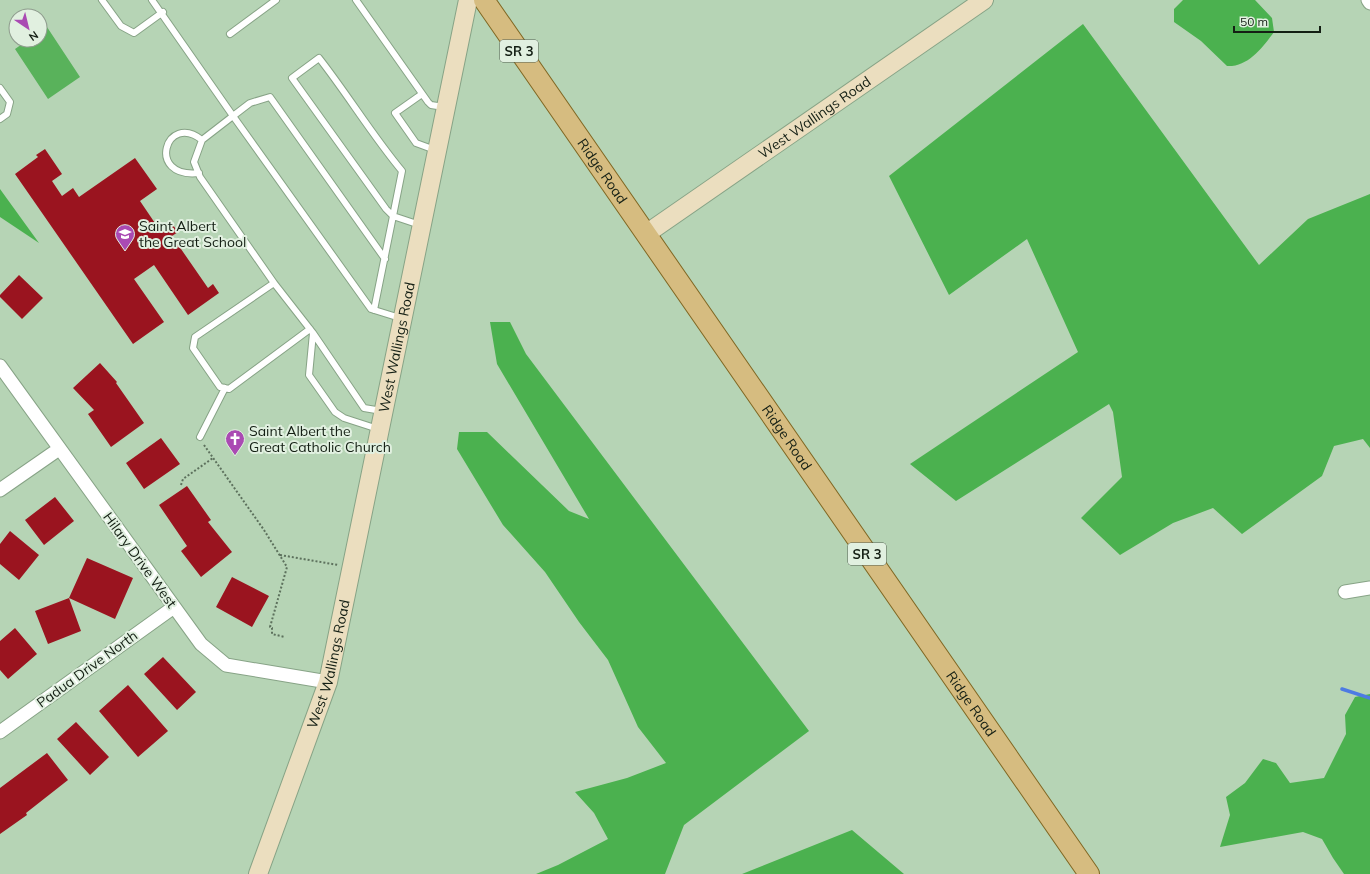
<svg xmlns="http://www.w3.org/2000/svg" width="1370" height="874" viewBox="0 0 1370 874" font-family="Mulish,sans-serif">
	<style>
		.green { fill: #59b25b }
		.forest { fill: #4bb14f }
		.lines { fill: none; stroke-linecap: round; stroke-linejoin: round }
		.stream { stroke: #4d7be3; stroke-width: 3.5 }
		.building { fill: #9a141f }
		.lane-casing { stroke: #87a386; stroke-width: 8 }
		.street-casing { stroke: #87a386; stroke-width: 15 }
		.secondary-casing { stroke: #87a386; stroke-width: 20 }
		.primary-casing { stroke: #816823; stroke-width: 22 }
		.path { stroke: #5d715d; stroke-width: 2; stroke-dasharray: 2 2; stroke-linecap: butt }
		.lane { stroke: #fff; stroke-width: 6 }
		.street { stroke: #fff; stroke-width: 13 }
		.secondary { stroke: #ebdebf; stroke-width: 18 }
		.primary { stroke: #d6bc80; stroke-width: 20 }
		.labels { text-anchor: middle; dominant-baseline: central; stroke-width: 4; stroke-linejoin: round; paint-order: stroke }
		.shield { fill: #e1f0e0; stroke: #525e51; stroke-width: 1 }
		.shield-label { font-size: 13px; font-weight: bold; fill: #141f14 }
		.street-label { font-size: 14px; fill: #141f14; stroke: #e1f0e0 }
		.poi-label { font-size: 14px; fill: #141f14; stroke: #e1f0e0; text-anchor: start }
	</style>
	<rect width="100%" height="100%" fill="#b6d4b5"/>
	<path class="green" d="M47,27L80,77L48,99L15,49L28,40H40V32Z"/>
	<path class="forest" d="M1183,0H1255L1272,18L1274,32C1262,48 1248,67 1227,66L1201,41L1174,22V9Z
		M1083,24L1259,265L1308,219L1370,194V448L1363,439L1334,446L1322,476L1242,534L1213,508L1173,523L1120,555L1081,518L1122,477L1113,412L1109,404L956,501L910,464L1078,352L1027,239L949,295L889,176Z
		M0,189L39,243L0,217Z
		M490,322H510L526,354L809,731L684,825L665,874H536L558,865L608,839L594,813L575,792L627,778L666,763L638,727L608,660L579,622L545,572L503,525L457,449L459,432H487L569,511L589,519L497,364Z
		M1370,694V874H1344L1333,858L1322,839L1303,832L1220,847L1230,815L1226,797L1245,783L1263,759L1276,763L1290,783L1324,778L1346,734L1345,715L1355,697Z
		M852,830L904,874H742Z"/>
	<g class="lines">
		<path class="stream" d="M1342,689L1370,698"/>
	</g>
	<path class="building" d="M45,149L62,174L52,181L62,196L73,188L79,197L135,158L157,189L140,201L159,229L170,221L178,232L172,236L208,288L213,284L219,293L188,315L154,265L134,279L164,322L133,344L15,174L38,157L36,155Z
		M19,275L43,298L22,319L0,297V295Z
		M100,363L117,382L116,383L144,423L111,447L88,414L94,410L73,388Z
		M161,438L180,464L144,489L126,463Z
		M187,486L211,520L208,522L232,552L201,577L181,551L187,546L159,505Z
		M55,497L74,521L44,545L25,520Z
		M10,531L39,555L19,580L0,564V544Z
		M87,558L133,578L115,619L69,598Z
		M232,577L269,596L252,627L216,607Z
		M69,598L81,631L48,644L35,611Z
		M15,628L37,654L8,679L0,670V641Z
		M163,657L196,692L177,710L144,674Z
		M128,685L168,731L138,757L99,711Z
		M76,722L109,757L90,775L57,739Z
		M47,753L68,780L26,813L27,815L0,834V788Z"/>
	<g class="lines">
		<defs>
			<path id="lane" d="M102,0L121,26L134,33L163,12
				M152,0L233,116L250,103L270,97L385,259
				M356,0L428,102L431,105L444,107
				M230,34L276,0
				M319,58C348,95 372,135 402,171L393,216L386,209L292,78Z
				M0,88L10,102L7,114L0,119
				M422,94L395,113L416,143L435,150
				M199,173C145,179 166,111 202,140
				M274,283L195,337L193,348L220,387L229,389L310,329
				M374,310L393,216L420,225
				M313,333L364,408L382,411
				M378,429L344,418L335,412L309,375L313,333L274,283L200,177L194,162L202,140L233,116L371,309L400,318
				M200,437L225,388"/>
			<path id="street" d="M1368,0L1370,3
				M0,366L201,644L226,665L328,682
				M0,490L59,449
				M1345,592L1370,588
				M0,732L174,607"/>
			<g id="secondary">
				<path id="s1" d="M646,234L984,0"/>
				<path id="s2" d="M258,874L328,682L468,0"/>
			</g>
			<g id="primary">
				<path id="s3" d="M484,0L1089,874"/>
			</g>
		</defs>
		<use href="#lane" class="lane-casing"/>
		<use href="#street" class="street-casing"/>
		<use href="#secondary" class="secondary-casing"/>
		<use href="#primary" class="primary-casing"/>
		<path class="path" d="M204,445L264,530L287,567L270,627L272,628V634L285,637
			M181,485L183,479L213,458
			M280,555L338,565"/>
		<use href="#lane" class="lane"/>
		<use href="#street" class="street"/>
		<use href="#secondary" class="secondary"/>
		<use href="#primary" class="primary"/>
	</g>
	<defs>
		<symbol id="school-pin" viewBox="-11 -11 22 30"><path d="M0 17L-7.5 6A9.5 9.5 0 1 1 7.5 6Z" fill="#aa4ab3" stroke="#e1f0e0"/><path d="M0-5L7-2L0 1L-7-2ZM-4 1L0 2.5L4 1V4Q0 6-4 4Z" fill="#fff"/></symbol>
		<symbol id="church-pin" viewBox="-11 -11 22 30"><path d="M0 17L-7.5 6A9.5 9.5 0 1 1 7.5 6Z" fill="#aa4ab3" stroke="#e1f0e0"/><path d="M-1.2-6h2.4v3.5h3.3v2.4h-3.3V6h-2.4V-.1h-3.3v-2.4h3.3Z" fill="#fff"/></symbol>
	</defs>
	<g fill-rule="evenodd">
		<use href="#school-pin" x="114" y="223" width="22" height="30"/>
		<use href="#church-pin" x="224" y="428" width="22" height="30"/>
	</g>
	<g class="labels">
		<g class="shield">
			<rect x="500" y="40" width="38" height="22" rx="3"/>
			<rect x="848" y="543" width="38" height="22" rx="3"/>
		</g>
		<g class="shield-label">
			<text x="519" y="51">SR 3</text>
			<text x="867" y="554">SR 3</text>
		</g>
		<g class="street-label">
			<text stroke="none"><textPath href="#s1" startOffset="205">West Wallings Road</textPath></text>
			<text stroke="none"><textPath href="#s3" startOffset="208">Ridge Road</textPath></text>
			<text stroke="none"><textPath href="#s2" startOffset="546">West Wallings Road</textPath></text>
			<text stroke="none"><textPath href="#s3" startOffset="532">Ridge Road</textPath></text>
			<text transform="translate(140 560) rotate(54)">Hilary Drive West</text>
			<text stroke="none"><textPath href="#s2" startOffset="222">West Wallings Road</textPath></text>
			<text transform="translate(87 669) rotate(-36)">Padua Drive North</text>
			<text stroke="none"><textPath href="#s3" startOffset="856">Ridge Road</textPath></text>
		</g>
		<g class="poi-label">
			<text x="139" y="226">Saint Albert<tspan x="139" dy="16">the Great School</tspan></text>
			<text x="249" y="431">Saint Albert the<tspan x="249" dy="16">Great Catholic Church</tspan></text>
		</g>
	</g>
	<g transform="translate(28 28) rotate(145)"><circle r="19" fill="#e1f0e0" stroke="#8f9c8e"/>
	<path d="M0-3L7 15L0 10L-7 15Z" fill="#aa4ab3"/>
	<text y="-6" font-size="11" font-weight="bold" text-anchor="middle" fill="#141f14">N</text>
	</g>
	<path d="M1234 26v6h86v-6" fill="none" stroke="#141f14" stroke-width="2"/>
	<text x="1240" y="26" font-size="12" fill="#141f14" stroke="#e1f0e0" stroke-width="3" paint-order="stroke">50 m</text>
</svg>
